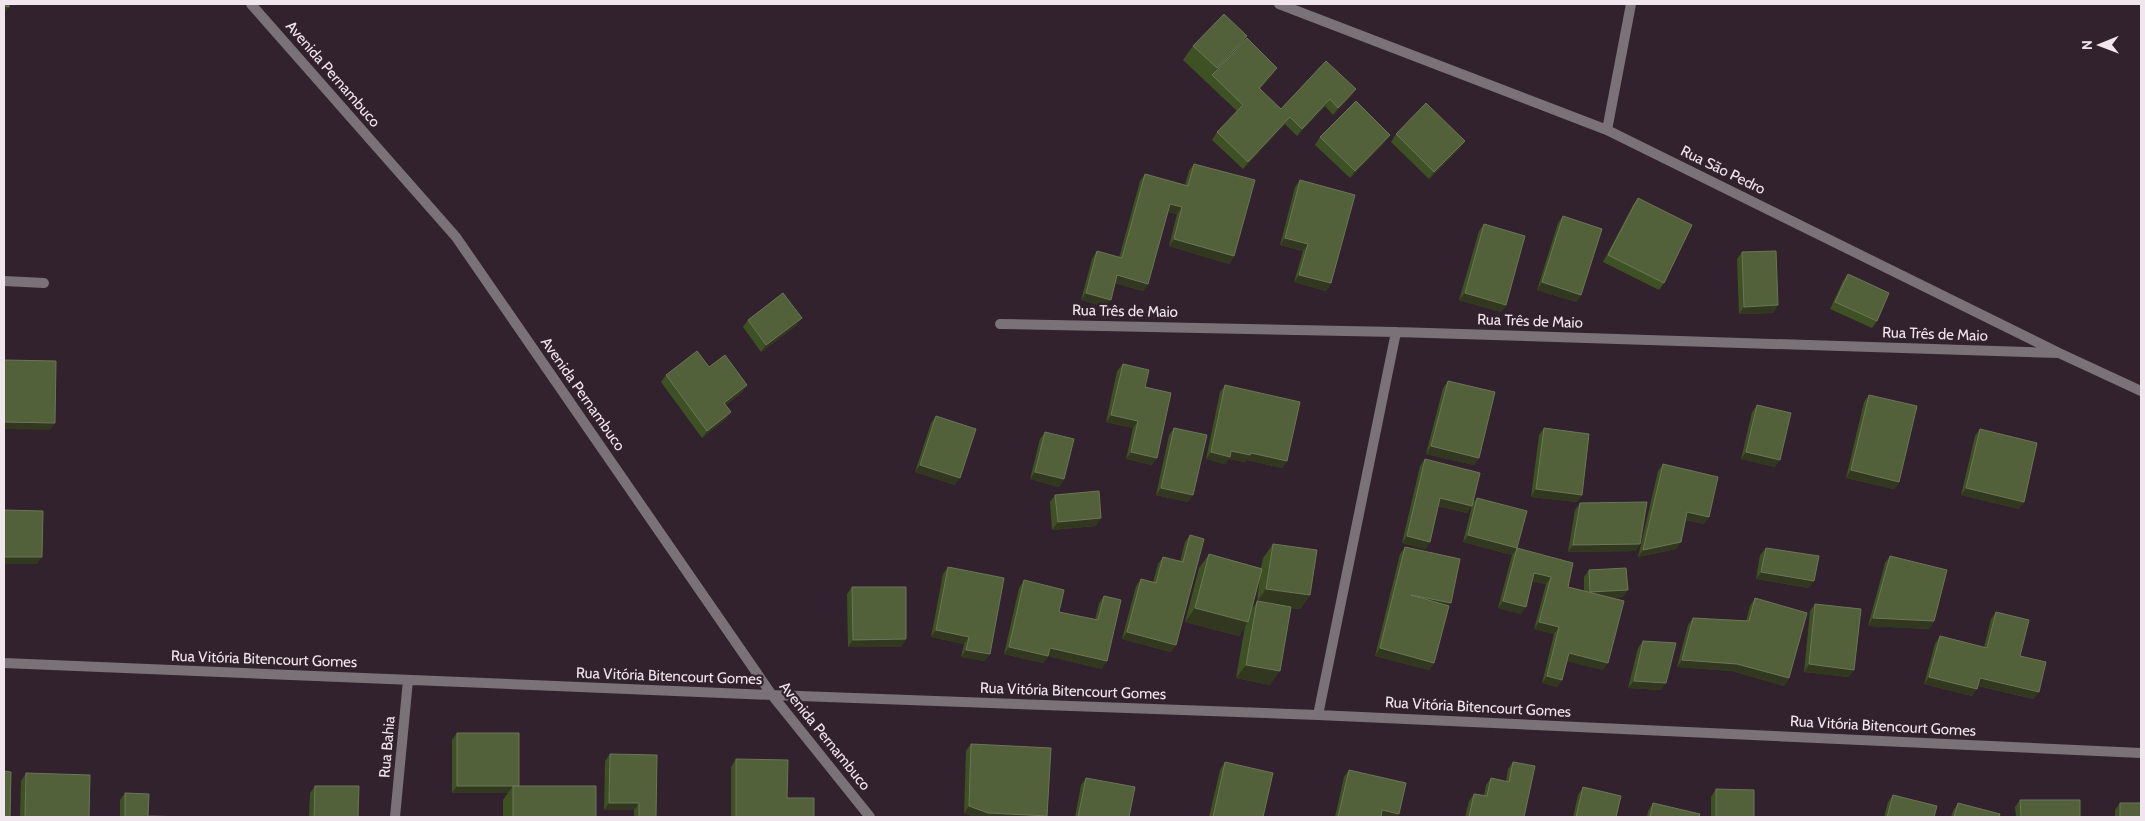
<svg xmlns="http://www.w3.org/2000/svg" width="2145" height="821" viewBox="0 0 2145 821" font-family="Cabin,sans-serif">
	<style>
		.lines { fill: none; stroke-linecap: round; stroke-linejoin: round }
		.street { stroke: #7a7278; stroke-width: 10 }
		.wall { fill: #3e5124; fill-rule: evenodd }
		.shaded-wall { fill: #31381f }
		.building { fill: #52613a; stroke: #6b7656 }
		.labels { text-anchor: middle; dominant-baseline: central; stroke-width: 4.5; stroke-linejoin: round; paint-order: stroke }
		.street-label { font-size: 15px; fill: #f1e6ed; stroke: #32222e }
	</style>
	<rect width="100%" height="100%" fill="#32222e"/>
	<g class="lines">
		<path class="street" d="M251,4L456,237L772,695L870,817
			M1279,4L1607,130L2059,353L2141,391
			M1607,130L1631,4
			M4,281L44,283
			M1000,324L1396,332L2059,353
			M4,663L772,695L1318,715L2141,753
			M1318,715L1396,332
			M395,817L408,680"/>
	</g>
	<path class="wall" d="M1247,36L1241,44L1272,75L1260,89L1281,109L1326,61L1351,96L1333,115L1325,106L1297,136L1285,124L1243,169L1212,140L1217,132L1237,111L1183,60L1193,46Z
		M1396,134L1465,141L1460,148L1429,179L1391,142Z
		M1390,135L1385,142L1350,178L1315,145L1320,137Z
		M1194,164L1234,256L1229,264L1169,246L1177,214L1168,212L1148,284L1143,291L1115,283L1106,307L1081,300L1092,259L1097,251L1119,258L1140,181L1145,174L1185,185L1189,171Z
		M1300,180L1331,283L1326,291L1294,282L1303,251L1280,245L1295,187Z
		M1638,198L1664,283L1659,290L1603,262L1633,205Z
		M1563,216L1581,295L1576,302L1537,290L1558,223Z
		M1484,224L1506,305L1501,312L1459,300L1479,231Z
		M1742,252L1778,305L1773,313L1739,314L1737,259Z
		M1848,274L1877,321L1872,328L1830,309L1843,281Z
		M748,320L797,325L761,352L743,327Z
		M1123,364L1145,387L1152,465L1126,459L1133,428L1106,422L1117,371Z
		M709,367L747,385L742,392L726,405V419L702,438L661,382L666,375Z
		M1448,381L1479,458L1474,465L1426,454L1443,388Z
		M1225,385L1287,461L1282,468L1247,460L1245,462L1229,459L1225,464L1206,459L1220,392Z
		M1869,395L1899,482L1894,489L1846,478L1864,402Z
		M1757,405L1775,467L1741,459L1752,412Z
		M936,416L955,485L915,472L931,423Z
		M1174,428L1188,502L1156,495L1169,435Z
		M1544,428L1582,495L1577,502L1531,497L1539,435Z
		M1980,429L2019,509L1961,495L1975,436Z
		M1045,432L1064,479L1059,487L1030,479L1040,439Z
		M1425,459L1472,504L1477,498L1512,555L1463,542L1472,506L1467,513L1438,506L1430,542L1425,549L1402,543L1420,466Z
		M1663,464L1704,524L1686,520L1681,542L1676,549L1638,557L1658,471Z
		M1055,495L1096,526L1052,530L1050,502Z
		M1580,503L1640,544L1635,551L1568,552L1575,510Z
		M1190,535L1171,652L1122,639L1136,586L1141,579L1153,582L1158,564L1163,557L1180,562L1185,542Z
		M1273,544L1310,595L1300,609L1291,608L1270,685L1236,678L1245,626L1239,636L1185,622L1199,568L1209,554L1261,568L1263,558ZM1260,577L1257,602L1252,609Z
		M1405,547L1449,606L1434,663L1429,670L1375,656L1400,554Z
		M1517,548L1568,587L1584,591V577L1589,570L1623,597L1610,598L1603,670L1567,661L1562,680L1557,687L1542,683L1554,634L1534,629L1546,584L1532,581L1521,614L1498,608L1512,555Z
		M1766,548L1809,588L1756,579L1760,555Z
		M1890,556L1934,621L1929,629L1868,626L1885,563Z
		M948,567L985,661L961,657L964,644L931,637L943,574Z
		M1024,580L1059,612L1095,620L1099,603L1104,596L1102,669L1048,656L1043,663L1004,654L1019,588Z
		M852,587L906,639L901,647H848L847,594Z
		M1755,598L1789,678L1784,686L1732,671L1677,667L1688,625L1693,618L1746,621L1750,606Z
		M1815,604L1849,677L1804,672L1810,611Z
		M1996,612L2020,656L2034,699L1978,686L1972,696L1924,684L1935,644L1940,636L1984,647L1991,619Z
		M1643,641L1661,690L1628,688L1638,648Z
		M457,733L519,786L596,817H503V800L508,793H452V740Z
		M971,744L1046,817H975L964,813L966,751Z
		M610,754L656,817H634V810H604L605,761Z
		M736,759L787,798L814,817H731V767Z
		M1225,762L1263,817H1209L1220,770Z
		M1513,762L1524,817H1465L1469,801L1474,794L1484,796L1486,785L1491,778L1506,781L1508,769Z
		M1349,770L1397,817H1335L1344,777Z
		M26,773L89,817H20L21,781Z
		M1086,778L1129,817H1075L1081,785Z
		M315,786L358,817H309L310,793Z
		M1583,787L1616,817H1573L1578,795Z
		M1716,789L1754,817H1711V797Z
		M125,793L148,816L193,817H120V800Z
		M1893,795L1934,817H1884L1888,802Z
		M2020,800L2080,817H2016L2015,807Z
		M1653,803L1699,817H1647L1648,811Z
		M1958,803L1999,817H1951L1953,811Z
		M2120,803L2141,817H2115V810Z"/>
	<path class="shaded-wall" d="M4,6L9,7L4,14Z
		M1247,36L1237,50L1212,75L1217,68Z
		M1277,68L1272,75L1254,95L1259,88Z
		M1356,89L1351,96L1333,115L1338,108Z
		M1330,99L1325,106L1297,136L1302,129Z
		M1290,117L1285,124L1243,169L1248,162Z
		M1390,135L1385,142L1350,178L1355,171Z
		M1465,141L1460,148L1429,179L1434,172Z
		M1170,204L1182,207L1177,214L1165,211Z
		M1285,238L1308,244L1303,251L1280,245Z
		M1174,239L1234,256L1229,264L1169,246Z
		M1117,275L1148,284L1143,291L1112,282Z
		M1299,275L1331,283L1326,291L1294,282Z
		M1542,282L1581,295L1576,302L1537,290Z
		M1086,293L1111,300L1106,307L1081,300Z
		M1465,293L1506,305L1501,312L1459,300Z
		M1778,305L1773,313L1739,314L1744,307Z
		M802,318L797,325L761,352L766,345Z
		M747,385L742,392L719,410L724,403Z
		M731,412L726,419L702,438L707,431Z
		M1111,415L1138,421L1133,428L1106,422Z
		M4,422L55,423L50,430L4,429Z
		M1431,446L1479,458L1474,465L1426,454Z
		M1231,451L1251,453L1287,461L1282,468L1247,460L1245,462L1229,459L1225,464L1206,459L1211,452Z
		M1131,452L1157,458L1152,465L1126,459Z
		M1746,452L1780,460L1775,467L1741,459Z
		M920,465L960,478L955,485L915,472Z
		M1851,470L1899,482L1894,489L1846,478Z
		M1035,472L1064,479L1059,487L1030,479Z
		M1161,488L1193,495L1188,502L1156,495Z
		M1966,488L2024,502L2019,509L1961,495Z
		M1536,489L1582,495L1577,502L1531,497Z
		M1440,498L1472,506L1467,513L1435,505Z
		M1687,512L1709,517L1704,524L1682,519Z
		M1101,518L1096,526L1052,530L1058,522Z
		M1468,535L1517,548L1512,555L1463,542Z
		M1407,536L1430,542L1425,549L1402,543Z
		M1681,542L1676,549L1638,557L1643,550Z
		M1640,544L1635,551L1568,552L1573,545Z
		M4,557H42L37,564H4Z
		M1761,572L1814,581L1809,588L1756,579Z
		M1534,573L1551,577L1546,584L1529,580Z
		M1266,589L1310,595L1300,609L1256,603Z
		M1628,590L1623,597L1585,600L1590,592Z
		M1411,595L1451,603L1446,610Z
		M1503,601L1526,607L1521,614L1498,608Z
		M1195,608L1248,622L1239,636L1185,622Z
		M1873,618L1934,621L1929,629L1868,626Z
		M1539,622L1559,627L1554,634L1534,629Z
		M936,630L969,637L964,644L931,637Z
		M1127,632L1176,645L1171,652L1122,639Z
		M906,639L901,647H848L853,640Z
		M1009,647L1050,648L1107,661L1102,669L1048,656L1043,663L1004,654Z
		M1380,648L1434,663L1429,670L1375,656Z
		M966,650L990,654L985,661L961,657Z
		M1569,653L1608,663L1603,670L1564,661Z
		M1682,660L1737,664L1789,678L1784,686L1732,671L1677,667Z
		M1809,664L1854,670L1849,677L1804,672Z
		M1246,665L1280,671L1270,685L1236,678Z
		M1547,676L1562,680L1557,687L1542,683Z
		M1929,677L1977,689L1972,696L1924,684Z
		M1980,678L2039,692L2034,699L1975,685Z
		M1634,681L1666,683L1661,690L1628,688Z
		M457,786H513L508,793H452Z
		M609,803H639L634,810H604Z
		M969,806L1047,816L1046,817H975L964,813Z
		M1382,810L1399,814L1397,817H1379Z"/>
	<path class="building" d="M4,4H9V7L4,6Z
		M1224,14L1247,36L1217,68L1193,46Z
		M1247,38L1277,68L1259,88L1281,109L1326,61L1356,89L1338,108L1330,99L1302,129L1290,117L1248,162L1217,132L1243,105L1212,75Z
		M1356,101L1390,135L1355,171L1320,137Z
		M1426,103L1465,141L1434,172L1396,134Z
		M1194,164L1255,180L1234,256L1174,239L1182,207L1170,204L1148,284L1117,275L1111,300L1086,293L1097,251L1122,258L1145,174L1188,186Z
		M1300,180L1355,195L1331,283L1299,275L1308,244L1285,238Z
		M1638,198L1692,225L1664,283L1608,255Z
		M1563,216L1602,229L1581,295L1542,282Z
		M1484,224L1525,236L1506,305L1465,293Z
		M1776,251L1778,305L1744,307L1742,252Z
		M1848,274L1889,293L1877,321L1835,302Z
		M783,293L802,318L766,345L748,320Z
		M697,351L709,367L725,355L747,385L724,403L731,412L707,431L666,375Z
		M4,360L56,361L55,423L4,422Z
		M1123,364L1149,370L1145,387L1171,393L1157,458L1131,452L1138,421L1111,415Z
		M1448,381L1495,392L1479,458L1431,446Z
		M1225,385L1300,402L1287,461L1251,453L1250,455L1231,451L1230,457L1211,452Z
		M1869,395L1917,406L1899,482L1851,470Z
		M1757,405L1791,413L1780,460L1746,452Z
		M936,416L976,429L960,478L920,465Z
		M1174,428L1207,435L1193,495L1161,488Z
		M1544,428L1589,434L1582,495L1536,489Z
		M1980,429L2037,443L2024,502L1966,488Z
		M1045,432L1074,439L1064,479L1035,472Z
		M1425,459L1480,473L1472,506L1440,498L1430,542L1407,536Z
		M1663,464L1718,477L1709,517L1687,512L1681,542L1643,550Z
		M1099,491L1101,518L1058,522L1055,495Z
		M1477,498L1527,511L1517,548L1468,535Z
		M1647,502L1640,544L1573,545L1580,503Z
		M4,510L43,511L42,557H4Z
		M1190,535L1204,539L1176,645L1127,632L1141,579L1156,583L1163,557L1183,562Z
		M1273,544L1317,550L1310,595L1266,589Z
		M1405,547L1460,559L1451,603L1411,595L1449,606L1434,663L1380,648Z
		M1517,548L1573,563L1568,587L1624,601L1608,663L1569,653L1562,680L1547,676L1559,627L1539,622L1551,577L1534,573L1526,607L1503,601Z
		M1766,548L1819,556L1814,581L1761,572Z
		M1209,554L1262,569L1248,622L1195,608Z
		M1890,556L1947,570L1934,621L1873,618Z
		M948,567L1004,578L990,654L966,650L969,637L936,630Z
		M1626,568L1628,590L1590,592L1589,570Z
		M1024,580L1064,590L1059,612L1098,620L1104,596L1121,600L1107,661L1050,648L1048,656L1009,647Z
		M852,587H906V639L853,640Z
		M1755,598L1807,613L1789,678L1737,664L1682,660L1693,618L1749,621Z
		M1257,601L1291,607L1280,671L1246,665Z
		M1815,604L1861,609L1854,670L1809,664Z
		M1996,612L2029,620L2020,656L2046,662L2039,692L1980,678L1977,689L1929,677L1940,636L1987,648Z
		M1643,641L1676,643L1666,683L1634,681Z
		M457,733H519V786H457Z
		M971,744L1051,748L1047,816L988,813L969,806Z
		M610,754L657,755L656,817H639V803H609Z
		M736,759L788,760L787,798H814V817H736Z
		M1225,762L1273,773L1263,817H1213Z
		M1513,762L1535,766L1524,817H1469L1474,794L1487,796L1491,778L1509,782Z
		M1349,770L1406,783L1399,814L1382,810L1381,817H1338Z
		M4,771L11,772L10,817H4Z
		M26,773L90,775L89,817H25Z
		M1086,778L1135,787L1129,817H1078Z
		M315,786H359L358,817H314Z
		M513,786H596V817H513Z
		M1583,787L1621,796L1616,817H1576Z
		M1716,789L1754,790V817H1716Z
		M125,793L149,794L148,816L193,817H125Z
		M1893,795L1937,806L1934,817H1887Z
		M2020,800H2080V817H2021Z
		M1653,803L1700,814L1699,817H1650Z
		M1958,803L2000,814L1999,817H1954Z
		M2120,803H2141V817H2120Z"/>
	<g class="labels">
		<g class="street-label">
			<text transform="translate(333 74) rotate(49)">Avenida Pernambuco</text>
			<text transform="translate(1723 170) rotate(26)">Rua São Pedro</text>
			<text transform="translate(1125 311) rotate(1)">Rua Três de Maio</text>
			<text transform="translate(1530 321) rotate(2)">Rua Três de Maio</text>
			<text transform="translate(1935 334) rotate(2)">Rua Três de Maio</text>
			<text transform="translate(583 394) rotate(55)">Avenida Pernambuco</text>
			<text transform="translate(264 659) rotate(2)">Rua Vitória Bitencourt Gomes</text>
			<text transform="translate(669 676) rotate(2)">Rua Vitória Bitencourt Gomes</text>
			<text transform="translate(1073 691) rotate(2)">Rua Vitória Bitencourt Gomes</text>
			<text transform="translate(1478 707) rotate(3)">Rua Vitória Bitencourt Gomes</text>
			<text transform="translate(1883 726) rotate(3)">Rua Vitória Bitencourt Gomes</text>
			<text transform="translate(825 736) rotate(51)">Avenida Pernambuco</text>
			<text transform="translate(387 747) rotate(-85)">Rua Bahia</text>
		</g>
	</g>
	<rect width="2145" height="821" fill="none" stroke="#f1e6ed" stroke-width="10"/>
	<g transform="translate(2100 45) rotate(269)" stroke="#32222e" stroke-width="4" paint-order="stroke">
	<path d="M0-4L9 19L0 12L-9 19Z" fill="#f1e6ed"/>
	<text y="-8" font-size="14" font-weight="bold" text-anchor="middle" fill="#f1e6ed">N</text>
	</g>
</svg>
